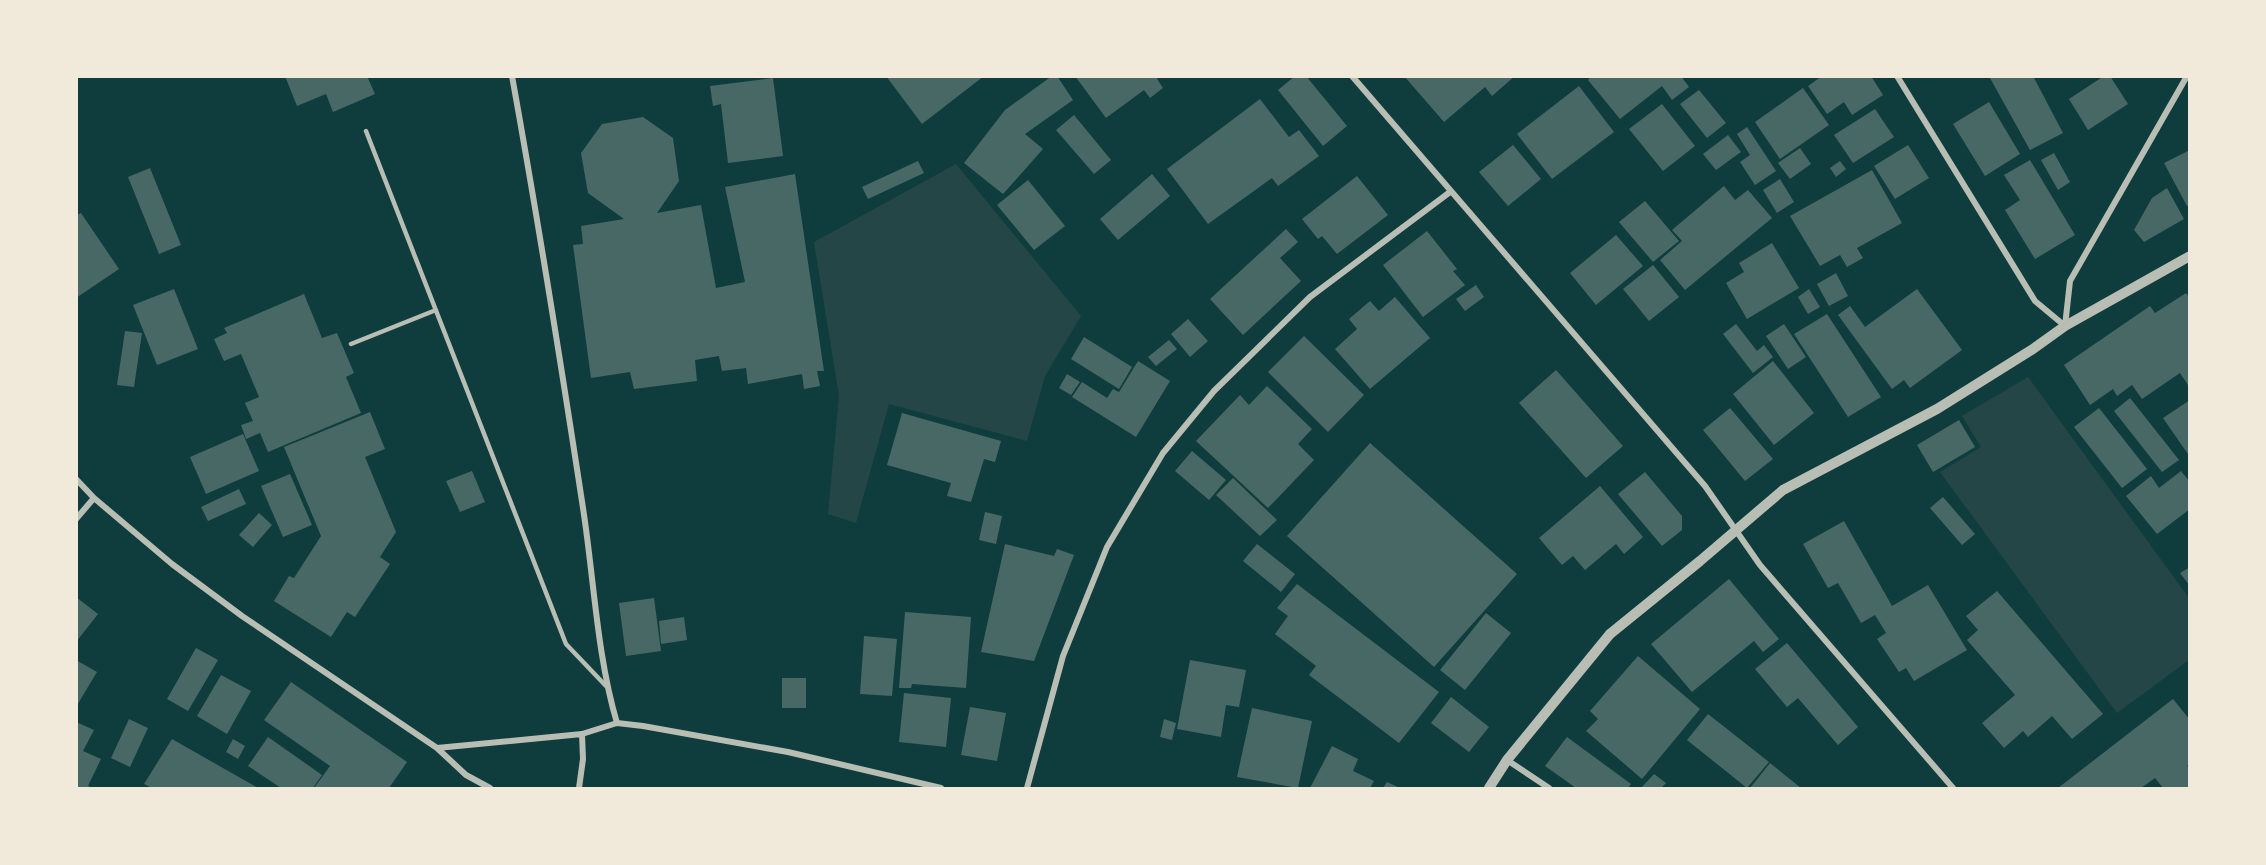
<svg xmlns="http://www.w3.org/2000/svg" width="2266" height="865" viewBox="0 0 2266 865" font-family="'Roboto Condensed',sans-serif">
	<style>
		.green { fill: #244646 }
		.building { fill: #486865 }
		.lines { fill: none; stroke-linecap: round; stroke-linejoin: round }
		.service { stroke: #b8beb3; stroke-width: 4.5 }
		.minor { stroke: #b8beb3; stroke-width: 6 }
		.tertiary { stroke: #b8beb3; stroke-width: 10 }
	</style>
	<rect width="100%" height="100%" fill="#0f3d3e"/>
	<path class="green" d="M956,164L1081,316L1045,376L1027,441L889,404L856,523L828,514L839,396L814,242Z
		M2028,377L2189,598V660L2117,713L1940,472L1981,447L1962,416Z"/>
	<path class="building" d="M285,76H367L375,94L333,112L326,94L297,106Z
		M886,76H984L922,124Z
		M1052,76H1057L1073,100L1025,134L1043,149L1003,194L964,163L1005,110Z
		M1075,76H1161L1157,79L1163,88L1150,98L1144,90L1106,118Z
		M1295,76H1306L1347,126L1323,146L1278,90Z
		M1404,76H1515L1492,96L1485,87L1444,122Z
		M1592,76H1681L1689,87L1672,100L1662,86L1620,119L1588,80Z
		M1822,76H1871L1883,95L1852,115L1844,102L1827,114L1808,86Z
		M1994,76H2033L2063,133L2030,150L1990,78Z
		M2104,76H2110L2128,104L2088,130L2069,99Z
		M773,78L783,156L728,163L721,104L713,106L710,86Z
		M1579,86L1614,132L1552,179L1517,134Z
		M1803,88L1829,125L1780,159L1755,122Z
		M1699,90L1726,123L1707,138L1680,104Z
		M1260,99L1289,137L1299,130L1319,156L1278,186L1272,178L1208,224L1167,169Z
		M1989,102L2020,154L1985,176L1953,124Z
		M1662,104L1695,146L1663,171L1629,129Z
		M1875,109L1894,137L1853,163L1834,135Z
		M1074,115L1111,160L1094,174L1056,130Z
		M643,117L673,138L679,181L657,213L701,205L716,288L745,282L725,187L795,174L824,371H817L820,386L804,389L802,374L748,384L746,368L722,371L719,356L695,360L697,381L634,389L630,372L591,378L573,245L583,244L581,226L624,219L588,193L581,153L602,124Z
		M1747,127L1776,171L1755,185L1740,162L1750,155L1737,134Z
		M1728,135L1741,152L1716,170L1703,154Z
		M1513,145L1541,179L1508,206L1479,172Z
		M1908,145L1929,178L1895,199L1874,166Z
		M1800,148L1811,164L1790,179L1778,163Z
		M2190,150V205L2187,206L2164,163Z
		M2054,153L2070,182L2058,190L2041,160Z
		M2030,160L2075,235L2035,259L2005,210L2020,200L2004,175Z
		M918,161L924,173L868,199L862,187Z
		M1840,161L1846,169L1836,177L1830,168Z
		M150,168L181,245L159,254L128,177Z
		M1872,170L1902,223L1857,248L1863,258L1847,267L1840,255L1820,266L1790,216Z
		M1152,174L1170,196L1118,240L1100,219Z
		M1357,176L1388,215L1337,254L1322,236L1318,239L1302,219Z
		M1780,179L1794,202L1777,213L1763,190Z
		M1028,180L1065,226L1034,250L997,205Z
		M1724,186L1735,200L1748,190L1772,218L1685,290L1660,260L1682,241L1672,230Z
		M2167,188L2184,219L2144,242L2134,230L2152,198Z
		M1645,201L1679,241L1653,262L1619,222Z
		M81,213L119,269L76,298V215Z
		M1286,229L1298,242L1280,258L1301,281L1243,335L1210,299Z
		M1427,231L1457,269L1453,271L1465,285L1423,317L1383,265Z
		M1616,235L1643,266L1596,305L1570,273Z
		M1772,243L1799,288L1747,319L1726,283L1744,272L1739,263Z
		M1653,265L1679,297L1649,321L1623,289Z
		M1836,273L1848,296L1829,306L1817,284Z
		M1476,285L1484,297L1465,311L1456,299Z
		M174,289L198,349L157,365L133,305Z
		M1809,289L1820,307L1808,314L1798,297Z
		M1917,289L1962,350L1910,388L1904,380L1892,389L1838,315L1850,306L1865,327Z
		M2186,293L2190,298V383L2188,385L2180,373L2142,399L2132,385L2117,396L2113,389L2090,405L2064,365L2150,306L2155,313Z
		M304,294L322,338L337,333L354,373L346,377L361,413L268,452L260,433L246,439L241,425L253,421L245,403L259,397L241,354L224,361L214,339L227,333L224,328Z
		M1395,297L1430,338L1370,389L1335,349L1357,329L1349,319L1370,301L1379,311Z
		M1827,314L1881,397L1848,417L1794,334Z
		M1188,319L1208,341L1190,357L1171,334Z
		M1736,324L1757,351L1764,345L1773,357L1753,373L1723,334Z
		M1784,324L1806,357L1788,369L1766,336Z
		M125,331L142,333L134,387L117,385Z
		M1304,336L1364,395L1328,432L1268,372Z
		M1084,337L1132,367L1119,389L1071,359Z
		M1169,340L1177,349L1156,366L1148,357Z
		M1138,361L1170,381L1136,437L1072,397L1082,382L1107,398L1113,389L1119,392Z
		M1773,361L1814,413L1774,445L1733,394Z
		M1556,370L1623,446L1586,478L1519,403Z
		M1067,374L1080,382L1071,395L1059,388Z
		M1267,386L1312,429L1298,444L1314,460L1268,508L1196,441L1240,395L1249,405Z
		M2130,398L2179,460L2162,472L2114,411Z
		M2190,400V457L2163,418Z
		M1730,408L1773,459L1745,481L1703,430Z
		M2099,408L2147,469L2122,488L2074,427Z
		M370,412L385,449L365,457L396,532L380,557L390,564L355,617L347,612L331,637L274,601L289,576L294,578L321,536L284,447Z
		M902,413L1001,441L995,462L984,459L971,502L947,496L951,483L887,465Z
		M1959,420L1975,447L1933,472L1917,445Z
		M243,434L259,471L206,494L190,457Z
		M1370,443L1517,574L1434,667L1287,536Z
		M1192,451L1226,480L1209,500L1175,471Z
		M472,471L485,502L460,512L446,481Z
		M2181,471L2190,482V509L2157,534L2126,496L2151,476L2159,488Z
		M1645,472L1682,516V530L1662,546L1618,494Z
		M290,474L312,525L283,537L261,486Z
		M1233,478L1277,520L1260,536L1216,495Z
		M1600,486L1643,537L1624,554L1616,544L1585,570L1573,556L1562,565L1539,538Z
		M239,489L246,504L208,521L201,507Z
		M1943,497L1975,534L1962,545L1930,508Z
		M985,512L1002,516L996,544L979,540Z
		M259,513L272,525L253,547L239,535Z
		M1844,521L1892,606L1928,585L1967,650L1914,681L1906,668L1899,672L1877,639L1886,633L1875,615L1861,623L1838,583L1828,588L1803,544Z
		M1005,544L1054,556L1057,549L1074,555L1034,661L981,652Z
		M1257,544L1295,574L1281,592L1243,561Z
		M2190,567V586L2180,573Z
		M1729,579L1779,639L1763,652L1754,641L1692,692L1651,644Z
		M1297,584L1439,692L1399,743L1309,675L1316,666L1275,634L1288,616L1277,608Z
		M1997,591L2103,714L2072,739L2052,716L2028,737L2023,731L2004,748L1982,723L2015,695L1967,640L1978,630L1966,616Z
		M76,597L98,614L76,642Z
		M654,598L661,651L626,656L619,603Z
		M905,612L971,617L966,688L912,684L911,688H899Z
		M1486,613L1511,633L1465,690L1440,670Z
		M684,617L687,640L661,644L659,621Z
		M864,636L897,639L892,696L860,694Z
		M1787,643L1858,727L1838,745L1798,698L1787,707L1755,669Z
		M196,648L218,660L188,711L167,699Z
		M1638,656L1700,709L1642,779L1586,731L1598,719L1590,711Z
		M76,660L97,672L76,707Z
		M1190,660L1246,670L1239,707L1226,705L1221,737L1177,729Z
		M221,675L251,691L227,734L197,716Z
		M782,678H806V708H782Z
		M291,682L407,762L389,788H314L330,766L264,720Z
		M904,693L951,698L946,747L899,742Z
		M1451,697L1489,727L1469,752L1431,723Z
		M2173,699L2190,720V764L2187,766L2190,769V788H2163L2155,778L2141,788H2058Z
		M970,707L1006,713L997,761L961,755Z
		M1252,708L1312,721L1298,788L1237,777Z
		M1708,714L1769,762L1747,788L1687,740Z
		M129,719L148,728L130,767L111,758Z
		M1164,719L1176,723L1172,740L1160,737Z
		M76,722L94,730L83,751L101,759L88,786L93,788H76Z
		M268,737L322,775L313,788H281L248,766Z
		M1567,737L1631,784L1628,788H1576L1545,766Z
		M172,739L258,788H152L144,784Z
		M233,739L245,746L238,759L226,752Z
		M1332,746L1358,759L1353,771L1374,781L1370,788H1310Z
		M1770,763L1801,788H1750Z
		M1654,774L1666,783L1661,788H1641Z
		M1387,782L1400,788H1383Z"/>
	<g class="lines">
		<path class="service" d="M366,131L566,644L606,686
			M351,344L436,310"/>
		<path class="minor" d="M512,76C538,220 561,364 583,508C594,579 597,656 617,723
			M1352,76L1705,486L1760,565L1953,788
			M1897,76L2035,301L2065,326
			M2065,326L2070,281L2187,76
			M76,479L94,498L172,564L242,616L437,748L582,734L617,723L643,726L788,752L941,788
			M76,519L94,498
			M437,748L466,775L490,788
			M1507,760L1549,788
			M579,788L583,759L582,734
			M1027,788L1063,656L1107,547L1163,453L1214,391L1310,297L1450,192"/>
		<path class="tertiary" d="M1489,788L1507,760L1610,634L1700,561L1783,490L1937,409L2033,349L2065,326L2190,256"/>
	</g>
	<rect width="2266" height="865" fill="none" stroke="#f1e9da" stroke-width="156"/>
</svg>
